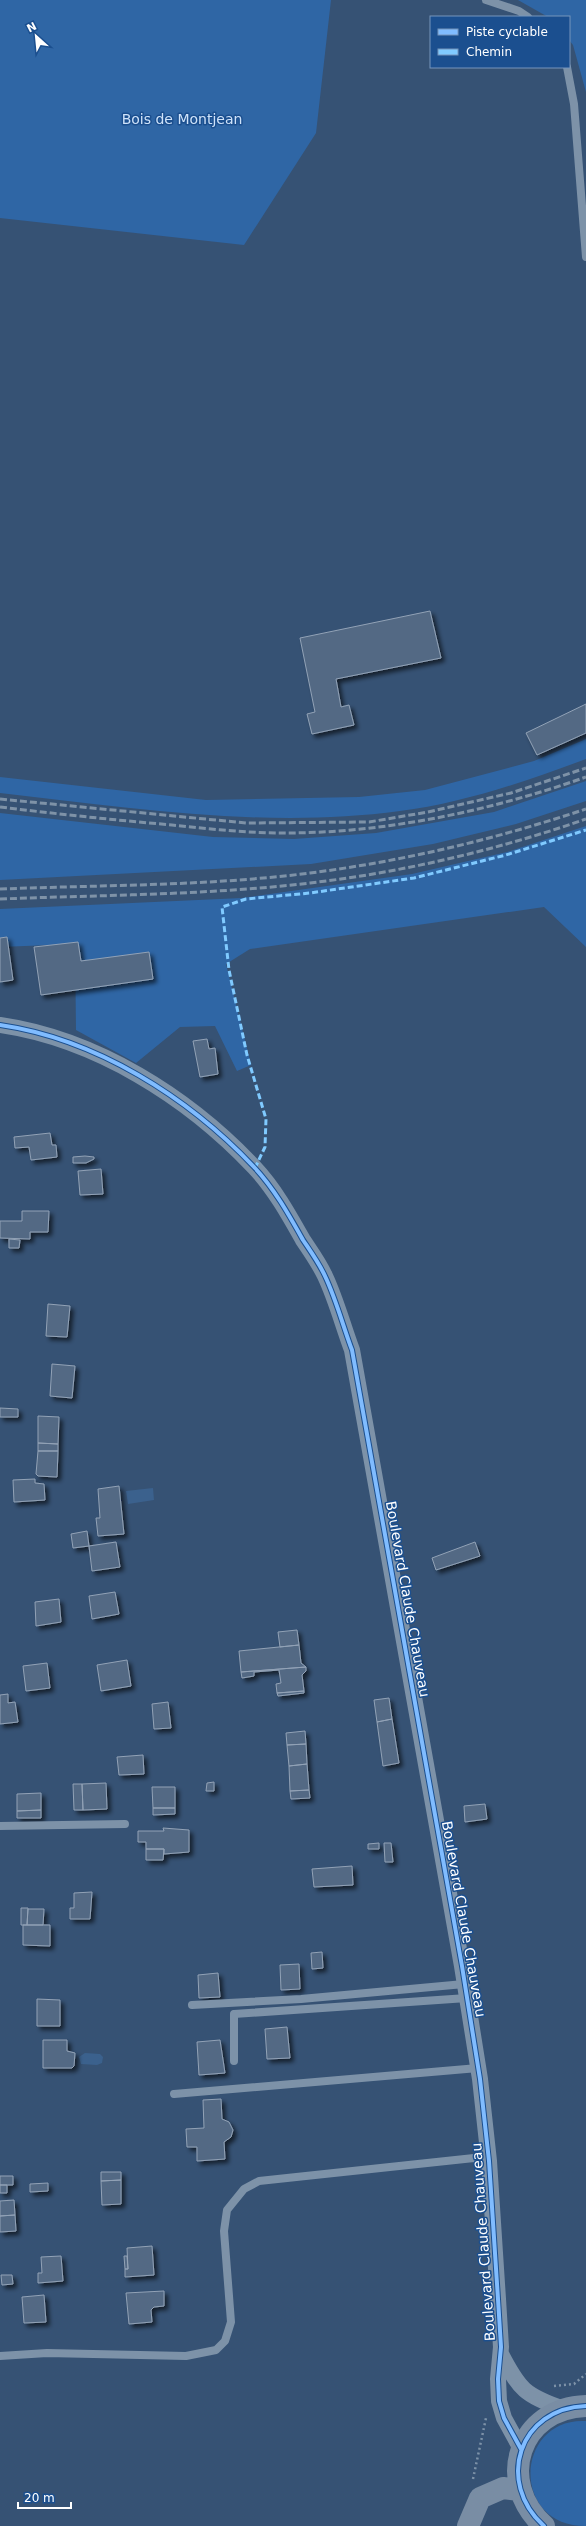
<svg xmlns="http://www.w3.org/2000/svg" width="586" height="2526" viewBox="0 0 586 2526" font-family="'DejaVu Sans',sans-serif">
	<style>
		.green { fill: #2f66a5 }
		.water { fill: #3b618d }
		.building { fill: #526984; stroke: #92a2b6; filter: url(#shadow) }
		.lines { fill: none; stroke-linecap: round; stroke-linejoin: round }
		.path { stroke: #7d92a8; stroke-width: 2.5; stroke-dasharray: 2 3; stroke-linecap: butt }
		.lane { stroke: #7d92a8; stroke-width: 8 }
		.street { stroke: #7d92a8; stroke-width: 16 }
		.secondary { stroke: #798da4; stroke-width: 22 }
		.rail { stroke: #7e92a7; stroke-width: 3; stroke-dasharray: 7 3; stroke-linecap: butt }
		.quiet { stroke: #80caff; stroke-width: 3; stroke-dasharray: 6 3; stroke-linecap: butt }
		.cycleway-casing { stroke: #1b4f8f; stroke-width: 6 }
		.cycleway { stroke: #80bcff; stroke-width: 4 }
		.labels { text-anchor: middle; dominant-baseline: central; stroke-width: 3; stroke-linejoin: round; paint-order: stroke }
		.park-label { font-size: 14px; fill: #cfe3fa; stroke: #1b4f8f }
		.street-label { font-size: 14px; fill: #fff; stroke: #1b4f8f }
	</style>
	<defs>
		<filter id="shadow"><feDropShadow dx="3.5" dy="3.5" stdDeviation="2" flood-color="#0009"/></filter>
	</defs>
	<rect width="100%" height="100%" fill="#365274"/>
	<path class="green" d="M0,0H331L316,133L244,245L0,218Z
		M518,0H586V92L573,45L569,40V17H548Z
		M586,739V759C527,781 463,803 400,811C267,829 132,808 0,793V777L206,800L359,797L425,790L534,761Z
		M586,781V801L516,824L433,844L311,864L0,880V813L213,837L294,839L376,833L494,812Z
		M586,826V947L544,907L250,949L226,964L251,1065L237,1071L215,1026L180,1027L136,1063L76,1030L75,944L0,947V909L242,898L412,874L507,852Z
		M586,2421V2526C509,2526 515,2417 586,2421Z"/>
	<path class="water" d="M153,1488L154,1500L128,1504L126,1491Z
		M85,2053L100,2054L103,2057L102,2063L97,2065L81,2064L79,2057Z"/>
	<path class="building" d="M430,611L441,658L336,679L341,707L349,705L354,725L312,734L307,714L315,712L300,638Z
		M586,704V733L537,755L526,733Z
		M7,937L13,980L0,982V938Z
		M78,942L81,961L149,952L153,979L41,995L34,947Z
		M207,1039L209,1049L215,1048L218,1074L200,1077L193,1041Z
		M50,1133L52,1145H56L57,1157L31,1160L29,1147L15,1148L14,1137Z
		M85,1156L94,1157V1159L86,1163H73V1157Z
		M101,1169L103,1194L80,1195L78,1171Z
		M22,1211H49L48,1232H30V1239L0,1238V1221H22Z
		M9,1239L20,1240L19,1248H9Z
		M48,1304L70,1306L67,1337L46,1336Z
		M52,1364L75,1366L72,1398L50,1396Z
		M0,1408L18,1409V1417H0Z
		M38,1416L59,1417L58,1444L38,1443Z
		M38,1443L58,1444V1451H38Z
		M38,1451H58L57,1477L38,1476L36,1474Z
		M35,1479V1483L44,1484L45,1500L14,1502L13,1480Z
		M119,1486L124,1534L98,1536L96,1518H100L98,1489Z
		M87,1531L89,1546L73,1548L71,1534Z
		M116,1542L120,1567L92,1571L89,1546Z
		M475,1542L480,1556L436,1570L432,1558Z
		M115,1592L119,1614L92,1619L89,1596Z
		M59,1599L61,1622L36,1626L35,1602Z
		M297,1630L299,1645L280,1647L278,1632Z
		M299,1645L301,1663L306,1667L241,1672L239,1651Z
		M127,1660L131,1686L101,1691L97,1665Z
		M47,1663L50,1688L26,1691L23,1666Z
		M306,1667V1671L302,1675L304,1691L277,1693L276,1684L281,1683L279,1670L254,1672V1676L242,1678L241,1672Z
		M304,1691V1693L278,1696L277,1693Z
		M8,1694V1703L15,1702L18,1722L0,1724V1695Z
		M389,1698L392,1719L377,1722L374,1700Z
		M168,1702L171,1728L154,1729L152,1704Z
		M392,1719L399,1763L383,1766L377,1722Z
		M305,1731L306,1744L287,1745L286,1733Z
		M306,1744L307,1764L289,1766L287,1745Z
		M143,1755L144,1774L119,1775L117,1757Z
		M307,1764L309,1790L290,1791L289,1766Z
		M214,1782V1791H206L207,1783Z
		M106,1783L107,1809L83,1810L82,1784Z
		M73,1784H82L83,1810H74Z
		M152,1787H175V1808H153Z
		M309,1790L310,1798L291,1799L290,1791Z
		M41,1793V1810L17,1811V1794Z
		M485,1804L487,1819L465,1822L464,1806Z
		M153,1808H175V1814L153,1815Z
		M41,1810V1818H17V1811Z
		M163,1828L189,1830V1852L164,1854V1849H146V1842H138V1831H164Z
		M379,1843V1849H368V1844Z
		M384,1843H391L393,1862H385Z
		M146,1849H164L163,1860H146Z
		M352,1866L353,1885L314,1887L312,1869Z
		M92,1892L90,1919H70V1908H74V1893Z
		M21,1908H28L27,1925H21Z
		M28,1909H44L43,1925H27Z
		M23,1925H50V1946L23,1945Z
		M322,1952L323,1968L312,1969L311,1953Z
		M299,1964L300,1989L281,1990L280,1965Z
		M218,1973L220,1997L199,1998L198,1975Z
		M37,1999L60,2000V2026H37Z
		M287,2027L290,2058L267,2059L265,2029Z
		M43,2040H67V2051L75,2053L74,2066L72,2068H43Z
		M220,2040L225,2073L199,2075L197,2042Z
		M221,2099L222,2119L229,2122L233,2130L231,2137L224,2142L225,2159L197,2161V2147H187L186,2129L204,2128L203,2100Z
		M101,2172H121V2180L101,2181Z
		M0,2176H13V2185H0Z
		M121,2180V2204L102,2205L101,2181Z
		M48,2183V2191L30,2192V2184Z
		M0,2185H7V2193H0Z
		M14,2200L15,2215L0,2216V2201Z
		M15,2215L16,2231L0,2232V2216Z
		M152,2246L154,2275L125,2277V2269H128L127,2248Z
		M61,2256L63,2281L38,2283V2273H42L41,2257Z
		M124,2256H127L128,2269H125Z
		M1,2275H12L13,2284L2,2285Z
		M164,2291V2306L154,2307L151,2310L152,2322L129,2324L126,2293Z
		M44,2295L46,2322L24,2323L22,2297Z"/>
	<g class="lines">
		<path class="path" d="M554,2386L574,2384L586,2374
			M473,2479L486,2418"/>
		<path class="lane" d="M486,0L519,11L528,17
			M567,67L574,104L586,257
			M0,1826L125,1824
			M192,2005L301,1999L464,1984
			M234,2061V2014L467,1998
			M174,2094L478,2068
			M0,2356L47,2353L186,2356L216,2350L225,2341L231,2322L224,2231L227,2210L244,2189L259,2181L474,2158L489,2161"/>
		<path class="street" d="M0,1025C96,1039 188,1097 254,1167C274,1188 289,1215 303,1240C311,1252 319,1263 325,1276C336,1299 343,1326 352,1350L462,1966L480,2079L489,2161L498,2299L501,2347L498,2379L499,2401L504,2418L521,2449
			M501,2354C519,2389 525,2396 564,2409"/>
		<path class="secondary" d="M468,2526L480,2498L503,2488L519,2490
			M544,2526C495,2482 519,2408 586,2406"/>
		<path class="rail" d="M0,799L246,823L369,822L428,812L511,793L586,768
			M0,807C57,814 114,820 172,825C209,829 247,833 284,833C386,833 490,811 586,777
			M0,889C103,885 208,886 310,873C404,861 496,839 586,809
			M0,899C103,895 208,895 310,883C404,872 497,850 586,819"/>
		<path class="quiet" d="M255,1168L265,1147L266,1119L247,1055L229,970L222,907L246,899L310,893L414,878L506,855L586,830"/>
		<defs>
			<path id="cycleway" d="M0,1025C96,1039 188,1097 254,1167C274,1188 289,1215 303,1240C311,1252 319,1263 325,1276C336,1299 343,1326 352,1350L462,1966L480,2079L489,2161L498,2299L501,2347L498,2379L499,2401L504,2418L521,2449
				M544,2526C495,2482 519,2408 586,2406"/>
		</defs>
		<use href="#cycleway" class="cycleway-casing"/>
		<use href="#cycleway" class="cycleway"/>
	</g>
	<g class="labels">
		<g class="park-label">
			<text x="182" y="119">Bois de Montjean</text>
		</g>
		<g class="street-label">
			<text transform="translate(408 1599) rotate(80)">Boulevard Claude Chauveau</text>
			<text transform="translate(464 1919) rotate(80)">Boulevard Claude Chauveau</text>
			<text transform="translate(483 2242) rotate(-94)">Boulevard Claude Chauveau</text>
		</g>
	</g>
	<rect x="430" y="16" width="140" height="52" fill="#1b4f8f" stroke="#7695bc"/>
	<rect x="438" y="29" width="20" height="6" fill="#80bcff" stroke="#7695bc"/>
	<text x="466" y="36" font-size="12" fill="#ffffff">Piste cyclable</text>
	<rect x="438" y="49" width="20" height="6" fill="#80caff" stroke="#7695bc"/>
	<text x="466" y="56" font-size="12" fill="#ffffff">Chemin</text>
	<g transform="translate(36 36) rotate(333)" stroke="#1b4f8f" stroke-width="3" paint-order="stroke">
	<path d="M0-3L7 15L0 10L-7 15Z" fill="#ffffff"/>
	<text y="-6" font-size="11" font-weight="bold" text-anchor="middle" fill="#ffffff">N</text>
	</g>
	<path d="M18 2502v6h53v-6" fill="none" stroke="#ffffff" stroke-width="2"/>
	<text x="24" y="2502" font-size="12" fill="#ffffff" stroke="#1b4f8f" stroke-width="3" paint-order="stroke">20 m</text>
</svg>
